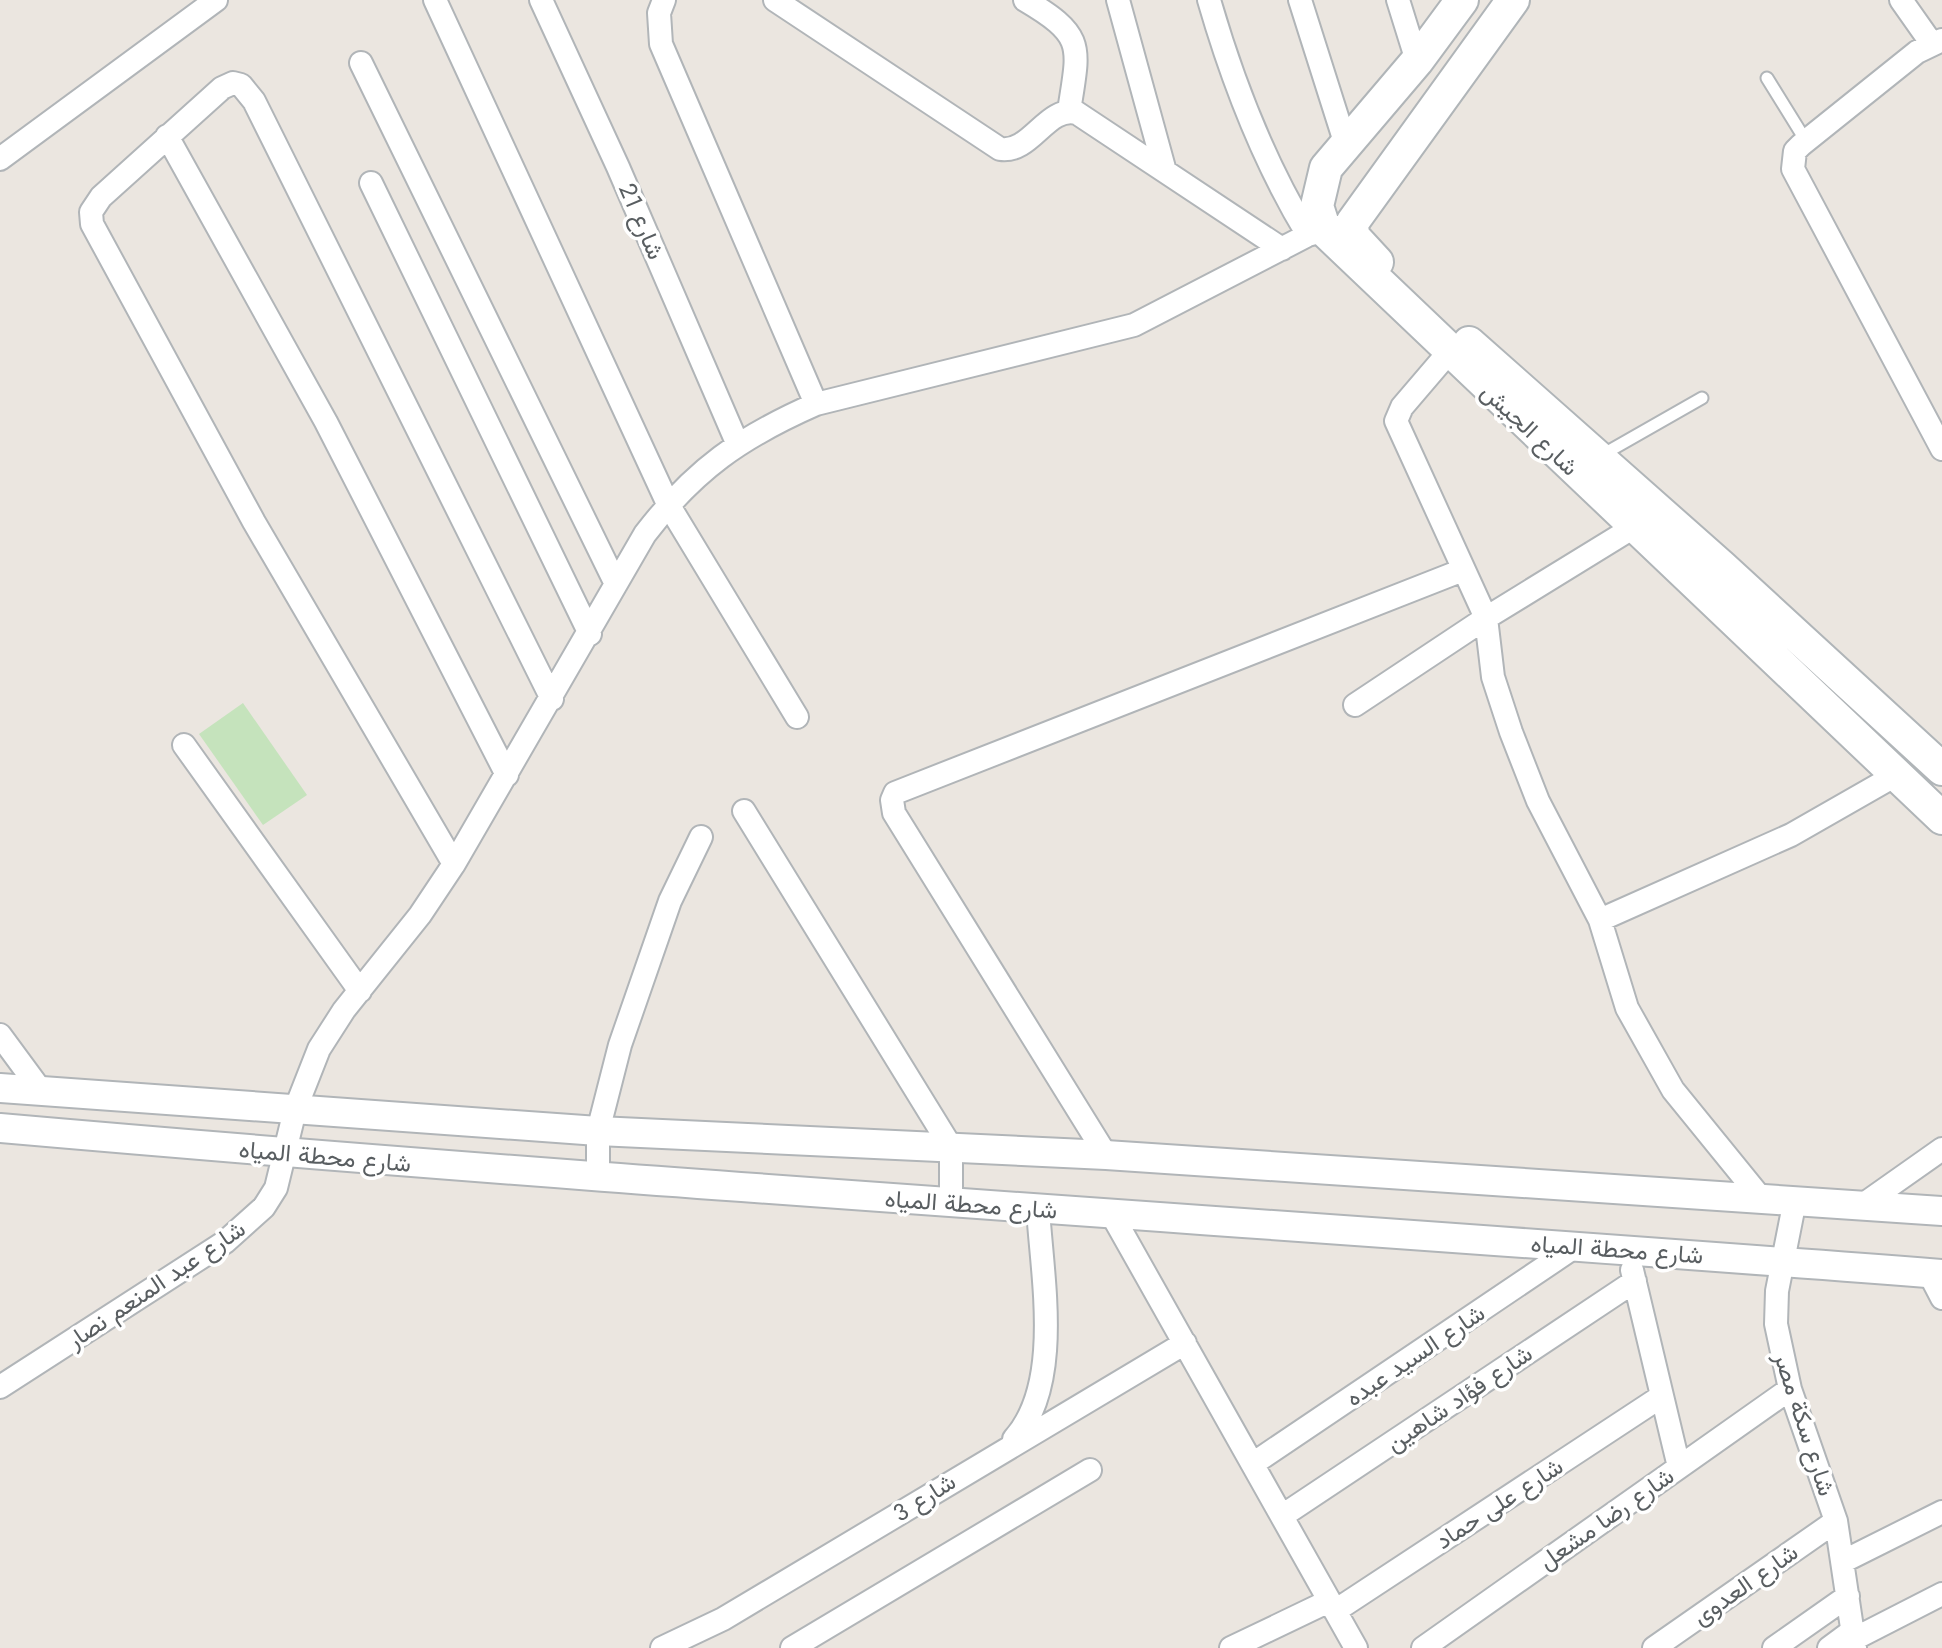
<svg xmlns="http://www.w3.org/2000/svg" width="1942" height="1648" viewBox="0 0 1942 1648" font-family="Jost,Vazirmatn,sans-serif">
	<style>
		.garden { fill: #c5e3bc }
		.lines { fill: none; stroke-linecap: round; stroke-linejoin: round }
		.service-casing { stroke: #b1b5b8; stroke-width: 15 }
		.minor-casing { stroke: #b1b5b8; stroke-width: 26 }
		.tertiary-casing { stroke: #b1b5b8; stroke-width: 32 }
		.secondary-casing { stroke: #b0b5b8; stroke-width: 36 }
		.service { stroke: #fff; stroke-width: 11 }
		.minor { stroke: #fff; stroke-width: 22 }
		.tertiary { stroke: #fff; stroke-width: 28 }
		.secondary { stroke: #fff; stroke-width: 32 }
		.labels { text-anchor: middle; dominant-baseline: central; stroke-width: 7; stroke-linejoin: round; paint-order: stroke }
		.street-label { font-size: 24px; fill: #595e61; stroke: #fff }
	</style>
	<rect width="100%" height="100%" fill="#ebe6e0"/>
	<path class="garden" d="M243,703L307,795L263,825L199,734Z"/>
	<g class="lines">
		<defs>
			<path id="service" d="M1767,78L1806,141
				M1602,455L1702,398"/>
			<path id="minor" d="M435,0L668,504L797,717
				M541,0L618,167L738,445
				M664,0L659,13L661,44L816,404
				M775,0L1000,149C1031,154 1047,105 1077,113L1282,249
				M1025,0C1086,36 1079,46 1069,111
				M1118,0L1164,168
				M1209,0C1233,83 1263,161 1308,235
				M1300,0L1346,145
				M1398,0L1417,61
				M1901,0L1932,44
				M1942,40L1917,52L1801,145L1795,151L1793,169L1942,449
				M361,63L616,584
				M167,136L326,422L507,775
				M0,159L216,0
				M371,183L590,634
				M1449,352L1402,407L1396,421L1486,618L1493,677L1511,732L1538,801L1600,920L1627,1008L1673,1090L1760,1197
				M1355,705L1486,618L1634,527
				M184,745L360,991
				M744,811L951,1147V1203
				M454,864L254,522L92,224L91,212L101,197L222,88L233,83L241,85L254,101L552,699
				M1600,920L1791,835L1896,775
				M0,1035L42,1092
				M1106,1155L894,813L892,800L895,793L1463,570
				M598,1177V1131L620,1045L670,901L701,837
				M1795,1200L1777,1291L1776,1324L1790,1389L1836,1521L1855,1648
				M1864,1204L1942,1149
				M1111,1213L1356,1648
				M1632,1270L1679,1467
				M1929,1273L1942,1298
				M0,1387L225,1242L264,1207L276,1188L295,1110L319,1049L344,1010L420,915L454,864L645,534C695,469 741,437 816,404L1134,325L1308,235L1337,227
				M1014,1439C1063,1384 1042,1277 1038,1209
				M1254,1463L1576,1246
				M1282,1516L1635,1281
				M1844,1561L1942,1512
				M1335,1611L1662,1396
				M1854,1639L1942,1594
				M662,1648L723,1619L1185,1343
				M792,1648L1090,1470
				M1231,1648L1329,1601
				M1423,1648L1790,1389
				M1654,1648L1836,1521
				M1774,1648L1848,1596
				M1829,1648L1852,1631"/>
			<path id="tertiary" d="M0,1088L598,1131L1106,1155L1942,1211
				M0,1128C647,1185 1295,1224 1942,1274"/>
			<path id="secondary" d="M1462,0L1417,61L1326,168L1317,206L1325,231L1942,818
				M1377,262L1353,236L1352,223L1513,0
				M1469,343L1722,567L1942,769"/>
		</defs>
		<use href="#service" class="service-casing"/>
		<use href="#minor" class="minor-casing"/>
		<use href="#tertiary" class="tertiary-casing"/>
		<use href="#secondary" class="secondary-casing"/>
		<use href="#service" class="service"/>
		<use href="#minor" class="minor"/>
		<use href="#tertiary" class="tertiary"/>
		<use href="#secondary" class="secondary"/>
	</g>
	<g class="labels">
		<g class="street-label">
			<text transform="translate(642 221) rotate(67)">شارع 21</text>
			<text transform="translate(1530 429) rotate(43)">شارع الجيش</text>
			<text transform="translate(325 1156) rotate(5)">شارع محطة المياه</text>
			<text transform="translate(971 1204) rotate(4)">شارع محطة المياه</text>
			<text transform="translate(1617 1249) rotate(4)">شارع محطة المياه</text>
			<text transform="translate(156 1284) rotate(-34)">شارع عبد المنعم نصار</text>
			<text transform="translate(1415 1355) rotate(-34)">شارع السيد عبده</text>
			<text transform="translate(1459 1398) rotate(-34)">شارع فؤاد شاهين</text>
			<text transform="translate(1805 1424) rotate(72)">شارع سكة مصر</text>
			<text transform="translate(924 1497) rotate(-32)">شارع 3</text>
			<text transform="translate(1499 1503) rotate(-33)">شارع على حماد</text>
			<text transform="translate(1606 1518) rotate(-35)">شارع رضا مشعل</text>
			<text transform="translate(1745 1584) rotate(-35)">شارع العدوى</text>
		</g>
	</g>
</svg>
